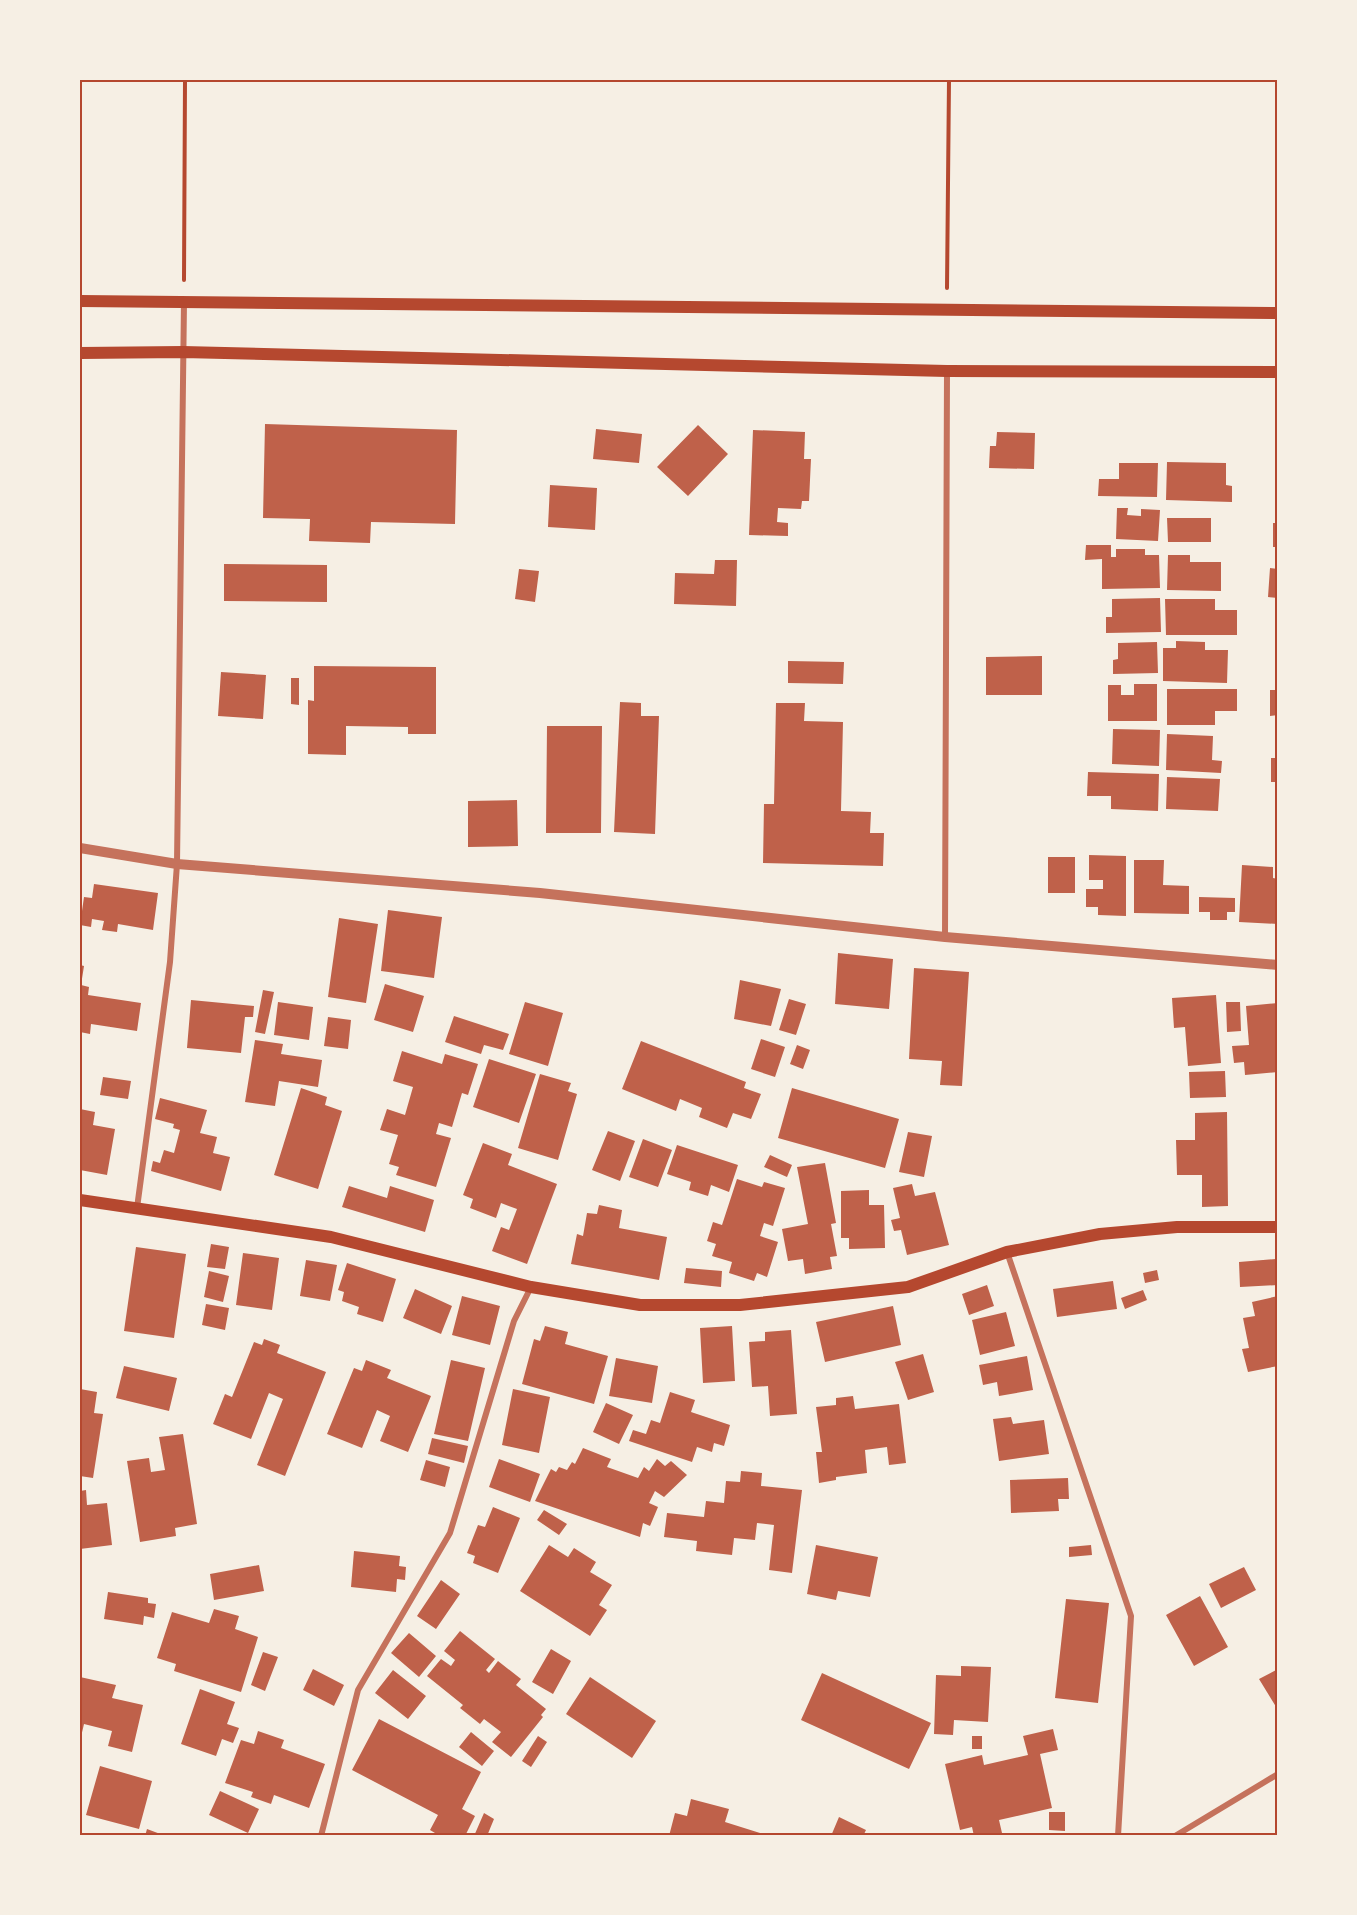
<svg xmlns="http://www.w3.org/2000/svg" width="1357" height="1915" viewBox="0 0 1357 1915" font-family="'Open Sans',sans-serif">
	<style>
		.building { fill: #bf614a }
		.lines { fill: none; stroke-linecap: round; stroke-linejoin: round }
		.path { stroke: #b5482f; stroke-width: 4 }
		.minor { stroke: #c5725c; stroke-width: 6 }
		.tertiary { stroke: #c5725c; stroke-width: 10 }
		.secondary { stroke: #b5482f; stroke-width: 12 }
		.neatline { fill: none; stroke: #b5482f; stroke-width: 2 }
	</style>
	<rect width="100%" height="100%" fill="#f6efe4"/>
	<path class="building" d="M265,424L457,430L455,524L371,522L370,543L309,541L310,519L263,518Z
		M698,425L728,454L688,496L657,467Z
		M596,429L642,434L639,463L593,459Z
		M753,430L805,432L804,459H811L809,501H802L801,509L778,508L777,522L788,523V536L749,535Z
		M997,432L1035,433L1034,469L989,468L990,446H996Z
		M1167,462L1226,463V485L1232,486V502L1166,500Z
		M1119,463H1158L1157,497L1098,496L1099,479H1119Z
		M550,485L597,488L595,530L548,527Z
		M1117,508H1128L1127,515L1141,516V509L1160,510L1158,541L1116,539Z
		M1167,518H1211V542H1168Z
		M1273,523H1278V547H1273Z
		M1086,545H1111V557H1116V549H1145V555H1159L1160,588L1102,589V559L1085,560Z
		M1168,555H1190V562H1221V591L1167,590Z
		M715,560H737L736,606L674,604L675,573L714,574Z
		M224,564L327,565V602L224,601Z
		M1270,568L1278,569V598L1268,597Z
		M519,569L539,571L535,602L515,599Z
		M1160,598L1161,632L1106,633V617H1112V599Z
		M1165,599H1215V610H1237V635H1166Z
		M1176,641L1205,642V650H1228L1227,683L1163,681V648H1176Z
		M1157,642L1158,673L1113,674V660L1118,659V643Z
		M1042,656V695H986V657Z
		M788,661L844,662L843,684L788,683Z
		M314,666L436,667V734H408V727L346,726V755L308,754V700L314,701Z
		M221,672L266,675L263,719L218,716Z
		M291,678H299V705L291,704Z
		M1134,684H1157V721H1108V685H1121V695H1134Z
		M1167,689H1237V711H1215V725H1167Z
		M1270,690H1278V715L1270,716Z
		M620,702L641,703V716H659L655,834L614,832Z
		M776,703H805L804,721L843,722L841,811L871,812L870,833H884L883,866L763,863L764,804H774Z
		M547,726H602L601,833H546Z
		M1113,729L1160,730L1159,766L1112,764Z
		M1167,734L1213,736L1212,760L1222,761L1221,773L1166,770Z
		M1271,758H1278V782H1271Z
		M1088,772L1159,774L1158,811L1111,809V796H1087Z
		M1167,777L1220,779L1218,811L1166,809Z
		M517,800L518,846L468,847V801Z
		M1089,855L1126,856V916L1098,915V907H1086V889H1103V880H1089Z
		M1048,857H1075V893H1048Z
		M1134,860H1164L1163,885L1189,886V914L1134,913Z
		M1242,865L1273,867V878L1278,879V924L1239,922Z
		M94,884L158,893L153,930L118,924L117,932L102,930L104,921L92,919L91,927L80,925L84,897L92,898Z
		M1199,897L1235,898V912H1227V920H1210V912H1199Z
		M388,910L442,917L434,978L381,971Z
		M339,918L378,924L366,1003L328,997Z
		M838,953L893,959L889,1009L835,1004Z
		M80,965L84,966L81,985L89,987L88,995L141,1003L137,1031L91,1024L90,1034L80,1032Z
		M914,968L969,972L962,1086L940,1085L942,1061L909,1059Z
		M740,980L781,989L771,1026L734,1019Z
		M385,984L424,996L413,1032L374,1020Z
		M263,990L274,992L265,1034L255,1032Z
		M1216,995L1221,1063L1188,1066L1185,1027L1174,1028L1172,998Z
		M789,999L806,1004L796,1035L779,1030Z
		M191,1000L254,1006L253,1017H245L241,1053L187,1048Z
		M278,1002L313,1007L309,1040L274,1035Z
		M525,1002L563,1013L548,1066L509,1054Z
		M1226,1002H1240L1241,1031L1227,1032Z
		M1278,1003V1072L1245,1075L1244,1062L1234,1063L1232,1046L1249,1045L1246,1006Z
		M454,1016L509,1034L503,1050L484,1045L481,1054L445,1042Z
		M328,1017L351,1020L348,1049L324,1046Z
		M761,1039L785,1047L775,1077L751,1069Z
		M255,1040L283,1044L281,1054L322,1060L318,1087L279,1081L275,1106L245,1102Z
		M641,1041L746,1082L744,1088L761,1094L751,1119L733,1113L727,1128L699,1117L702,1108L680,1099L676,1111L622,1089Z
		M797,1045L810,1050L803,1069L790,1064Z
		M402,1051L442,1064L445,1054L478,1064L468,1095L462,1093L452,1127L439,1123L436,1134L451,1138L436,1187L396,1175L399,1167L389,1164L398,1135L380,1130L387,1109L405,1115L413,1087L393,1081Z
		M489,1059L536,1074L519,1123L473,1107Z
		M1225,1071L1226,1097L1190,1098L1189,1072Z
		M540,1074L571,1083L568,1091L577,1094L558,1160L518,1148Z
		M103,1077L131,1081L128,1099L100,1095Z
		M301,1088L327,1097L325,1105L342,1111L318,1189L274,1175Z
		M792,1088L899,1119L885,1168L778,1138Z
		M160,1098L207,1110L200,1133L217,1137L213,1153L230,1157L221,1191L151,1171L153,1161L160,1163L164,1150L174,1153L180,1130L173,1128L174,1124L155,1119Z
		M80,1109L95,1112L93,1125L115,1129L107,1175L80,1170Z
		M1227,1112L1228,1206L1202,1207V1175H1177L1176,1140H1195V1113Z
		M608,1131L635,1141L620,1181L592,1170Z
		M908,1132L932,1136L924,1177L899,1172Z
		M643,1139L672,1150L658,1187L629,1177Z
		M483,1143L512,1154L508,1165L557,1184L527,1264L492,1251L501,1227L509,1230L517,1209L501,1203L496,1218L470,1208L473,1199L463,1195Z
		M677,1145L738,1165L729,1192L711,1185L708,1196L689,1190L691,1182L667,1174Z
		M770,1155L792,1165L787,1177L764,1167Z
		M825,1163L836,1223L831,1224L837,1256L830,1257L832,1269L805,1274L803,1259L788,1261L782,1229L808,1224L797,1167Z
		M737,1179L762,1187L764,1182L785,1188L773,1226L764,1223L760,1236L778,1242L767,1277L757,1273L754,1281L729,1273L732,1262L712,1256L716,1244L707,1241L713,1222L722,1225Z
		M912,1184L915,1196L935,1192L949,1245L907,1255L901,1230L894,1231L891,1220L900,1218L893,1188Z
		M349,1186L387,1198L390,1186L434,1200L425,1232L342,1207Z
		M869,1190V1205H884L885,1248L849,1249V1238H841V1191Z
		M599,1205L622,1210L619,1228L667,1237L659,1280L571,1264L577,1234L583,1236L587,1213L597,1214Z
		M211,1244L229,1247L225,1269L207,1267Z
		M136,1247L186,1254L174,1338L124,1331Z
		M243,1253L279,1258L272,1310L236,1305Z
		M1276,1259L1278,1285L1240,1287L1239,1262Z
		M306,1260L337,1265L330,1301L300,1296Z
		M347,1263L396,1279L383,1322L357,1314L359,1307L342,1301L344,1292L338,1290Z
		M686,1268L722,1271L721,1287L684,1283Z
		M1157,1270L1159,1280L1145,1283L1143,1273Z
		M209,1271L229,1276L223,1302L204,1297Z
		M1113,1281L1117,1309L1057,1317L1053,1289Z
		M987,1285L994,1306L969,1315L962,1294Z
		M415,1289L452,1306L441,1334L403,1318Z
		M1143,1290L1147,1300L1125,1309L1121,1298Z
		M462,1296L500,1306L490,1345L452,1335Z
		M1278,1296V1366L1248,1372L1242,1349L1249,1348L1243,1318L1255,1316L1252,1302Z
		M206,1304L229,1308L225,1330L202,1325Z
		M893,1306L901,1345L825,1362L816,1322Z
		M1006,1312L1015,1346L980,1355L972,1320Z
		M545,1326L568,1332L565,1344L608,1356L594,1404L522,1384L534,1339L540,1341Z
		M732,1326L735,1381L703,1383L700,1328Z
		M791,1330L797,1414L770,1416L768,1386L752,1387L749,1342L765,1341V1332Z
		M264,1339L280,1345L277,1353L326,1372L285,1476L257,1465L283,1399L269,1393L251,1439L213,1424L225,1394L232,1397L254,1342L262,1345Z
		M923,1354L934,1392L908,1400L895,1362Z
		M1027,1356L1033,1390L999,1396L997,1382L983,1385L979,1365Z
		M616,1358L658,1366L652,1403L609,1396Z
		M366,1360L391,1370L387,1378L431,1396L408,1452L380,1441L390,1416L377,1410L362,1448L327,1434L354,1368L362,1371Z
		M451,1360L485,1368L468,1441L434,1434Z
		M124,1366L177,1378L169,1411L116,1398Z
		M80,1389L97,1392L94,1413L103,1414L93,1478L80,1476Z
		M513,1389L550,1397L539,1453L502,1445Z
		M670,1392L695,1400L691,1412L730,1425L724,1446L714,1443L712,1452L697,1447L692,1462L629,1441L633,1430L646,1434L651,1420L660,1423Z
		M853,1396L855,1409L899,1404L906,1463L889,1465L887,1447L865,1450L867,1473L836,1477V1480L819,1483L816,1452H822L816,1407L836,1405V1398Z
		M606,1403L633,1415L619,1444L593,1432Z
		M1011,1417L1013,1424L1044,1420L1049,1454L999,1461L993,1419Z
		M183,1434L197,1524L175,1528L176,1536L140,1542L127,1461L149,1458L151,1472L165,1470L159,1437Z
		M432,1438L468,1446L464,1463L428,1454Z
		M583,1448L611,1459L607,1467L638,1478L644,1467L649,1471L657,1459L665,1466L671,1461L687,1475L664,1497L655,1491L649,1503L658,1507L650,1526L643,1523L640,1537L535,1501L551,1469L556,1472L559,1467L567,1470L572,1462L575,1464Z
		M499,1459L540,1474L530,1502L489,1487Z
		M426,1460L450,1467L445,1487L420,1480Z
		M741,1471L762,1473L761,1486L802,1490L792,1573L769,1570L774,1525L757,1523L755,1540L734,1538L732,1555L696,1551L697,1541L664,1537L667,1513L704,1517L706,1501L724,1503L726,1481L740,1482Z
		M1068,1478L1069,1499H1058L1059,1511L1011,1513L1010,1480Z
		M86,1490L87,1505L107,1503L112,1545L80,1549V1491Z
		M493,1507L520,1518L498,1573L473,1563L475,1556L467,1553L478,1525L485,1527Z
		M544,1510L567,1524L559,1535L537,1520Z
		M549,1545L568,1557L574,1548L596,1562L590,1572L612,1585L599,1605L607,1610L590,1636L520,1591Z
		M816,1545L878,1557L870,1597L838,1591L836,1600L807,1594Z
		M1091,1545L1092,1555L1069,1557V1547Z
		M354,1551L400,1556L399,1566L406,1567L405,1580L397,1579L396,1592L351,1587Z
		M259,1565L264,1591L214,1600L210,1574Z
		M1244,1567L1256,1590L1221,1608L1209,1584Z
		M441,1580L460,1594L436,1629L417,1616Z
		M108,1592L148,1598V1603L156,1604L154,1618L144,1616L143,1625L104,1619Z
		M1200,1596L1228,1647L1194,1666L1166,1615Z
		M1066,1599L1109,1603L1098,1703L1055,1698Z
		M214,1609L239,1616L235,1629L258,1637L241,1692L174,1671L176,1664L157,1658L172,1612L209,1623Z
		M460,1631L495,1659L486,1670L489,1673L498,1661L521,1679L516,1685L546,1709L541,1715L543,1717L511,1757L492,1742L501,1732L484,1719L480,1724L460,1708L463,1705L427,1676L441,1659L451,1666L455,1660L444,1651Z
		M409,1633L436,1656L419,1677L391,1653Z
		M551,1649L571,1661L553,1694L532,1682Z
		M263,1652L278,1657L265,1691L251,1685Z
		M961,1666L991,1667L988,1722L954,1720L953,1735L934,1734L936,1675L961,1676Z
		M313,1669L344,1685L334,1706L303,1690Z
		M1278,1669V1710L1259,1679Z
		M393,1670L426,1696L408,1719L375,1693Z
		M822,1673L931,1723L909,1769L801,1720Z
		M80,1677L116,1685L112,1698L143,1705L132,1752L108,1746L112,1731L84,1724L80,1741Z
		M590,1677L656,1721L632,1758L566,1714Z
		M200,1689L235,1702L227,1724L239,1728L233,1743L222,1739L216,1756L181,1744Z
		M379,1719L481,1772L462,1809L475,1816L465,1836H440L430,1830L438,1815L352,1770Z
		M1053,1729L1058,1750L1040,1754L1052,1808L999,1820L1002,1833L991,1836H974L972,1827L960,1830L945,1764L982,1755L984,1765L1028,1755L1023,1736Z
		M258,1731L284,1740L281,1748L325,1764L309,1808L274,1795L271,1804L251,1797L253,1792L225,1783L241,1740L254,1744Z
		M471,1732L494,1751L482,1766L459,1747Z
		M538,1736L547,1742L531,1767L522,1761Z
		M972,1736H982V1749H972Z
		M100,1766L152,1781L139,1829L86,1815Z
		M220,1791L259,1809L248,1833L209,1815Z
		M691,1799L729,1809L725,1822L770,1836H669L675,1813L687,1816Z
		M1049,1812H1065V1831L1049,1830Z
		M484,1813L494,1819L487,1836H474Z
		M839,1817L866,1830L863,1836H831Z
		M147,1829L163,1835V1836H145Z"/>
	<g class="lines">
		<path class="path" d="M184,280L185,80
			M947,288L949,80"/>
		<path class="minor" d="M945,937L947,371
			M137,1208L170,962L177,864L184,302
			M1007,1252L1131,1616L1118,1836
			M321,1836L358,1690L450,1533L514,1321L531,1287
			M1175,1836L1278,1774"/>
		<path class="tertiary" d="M80,848L177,864L540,893L945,937L1278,965"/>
		<path class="secondary" d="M80,301L1278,313
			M80,353L183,352L947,371L1278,372
			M80,1200L331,1237L531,1287L640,1305H740L908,1287L1007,1252L1100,1234L1177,1227H1278"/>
	</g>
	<rect width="1357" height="1915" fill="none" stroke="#f6efe4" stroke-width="162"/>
	<rect x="81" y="81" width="1195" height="1753" class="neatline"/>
</svg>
